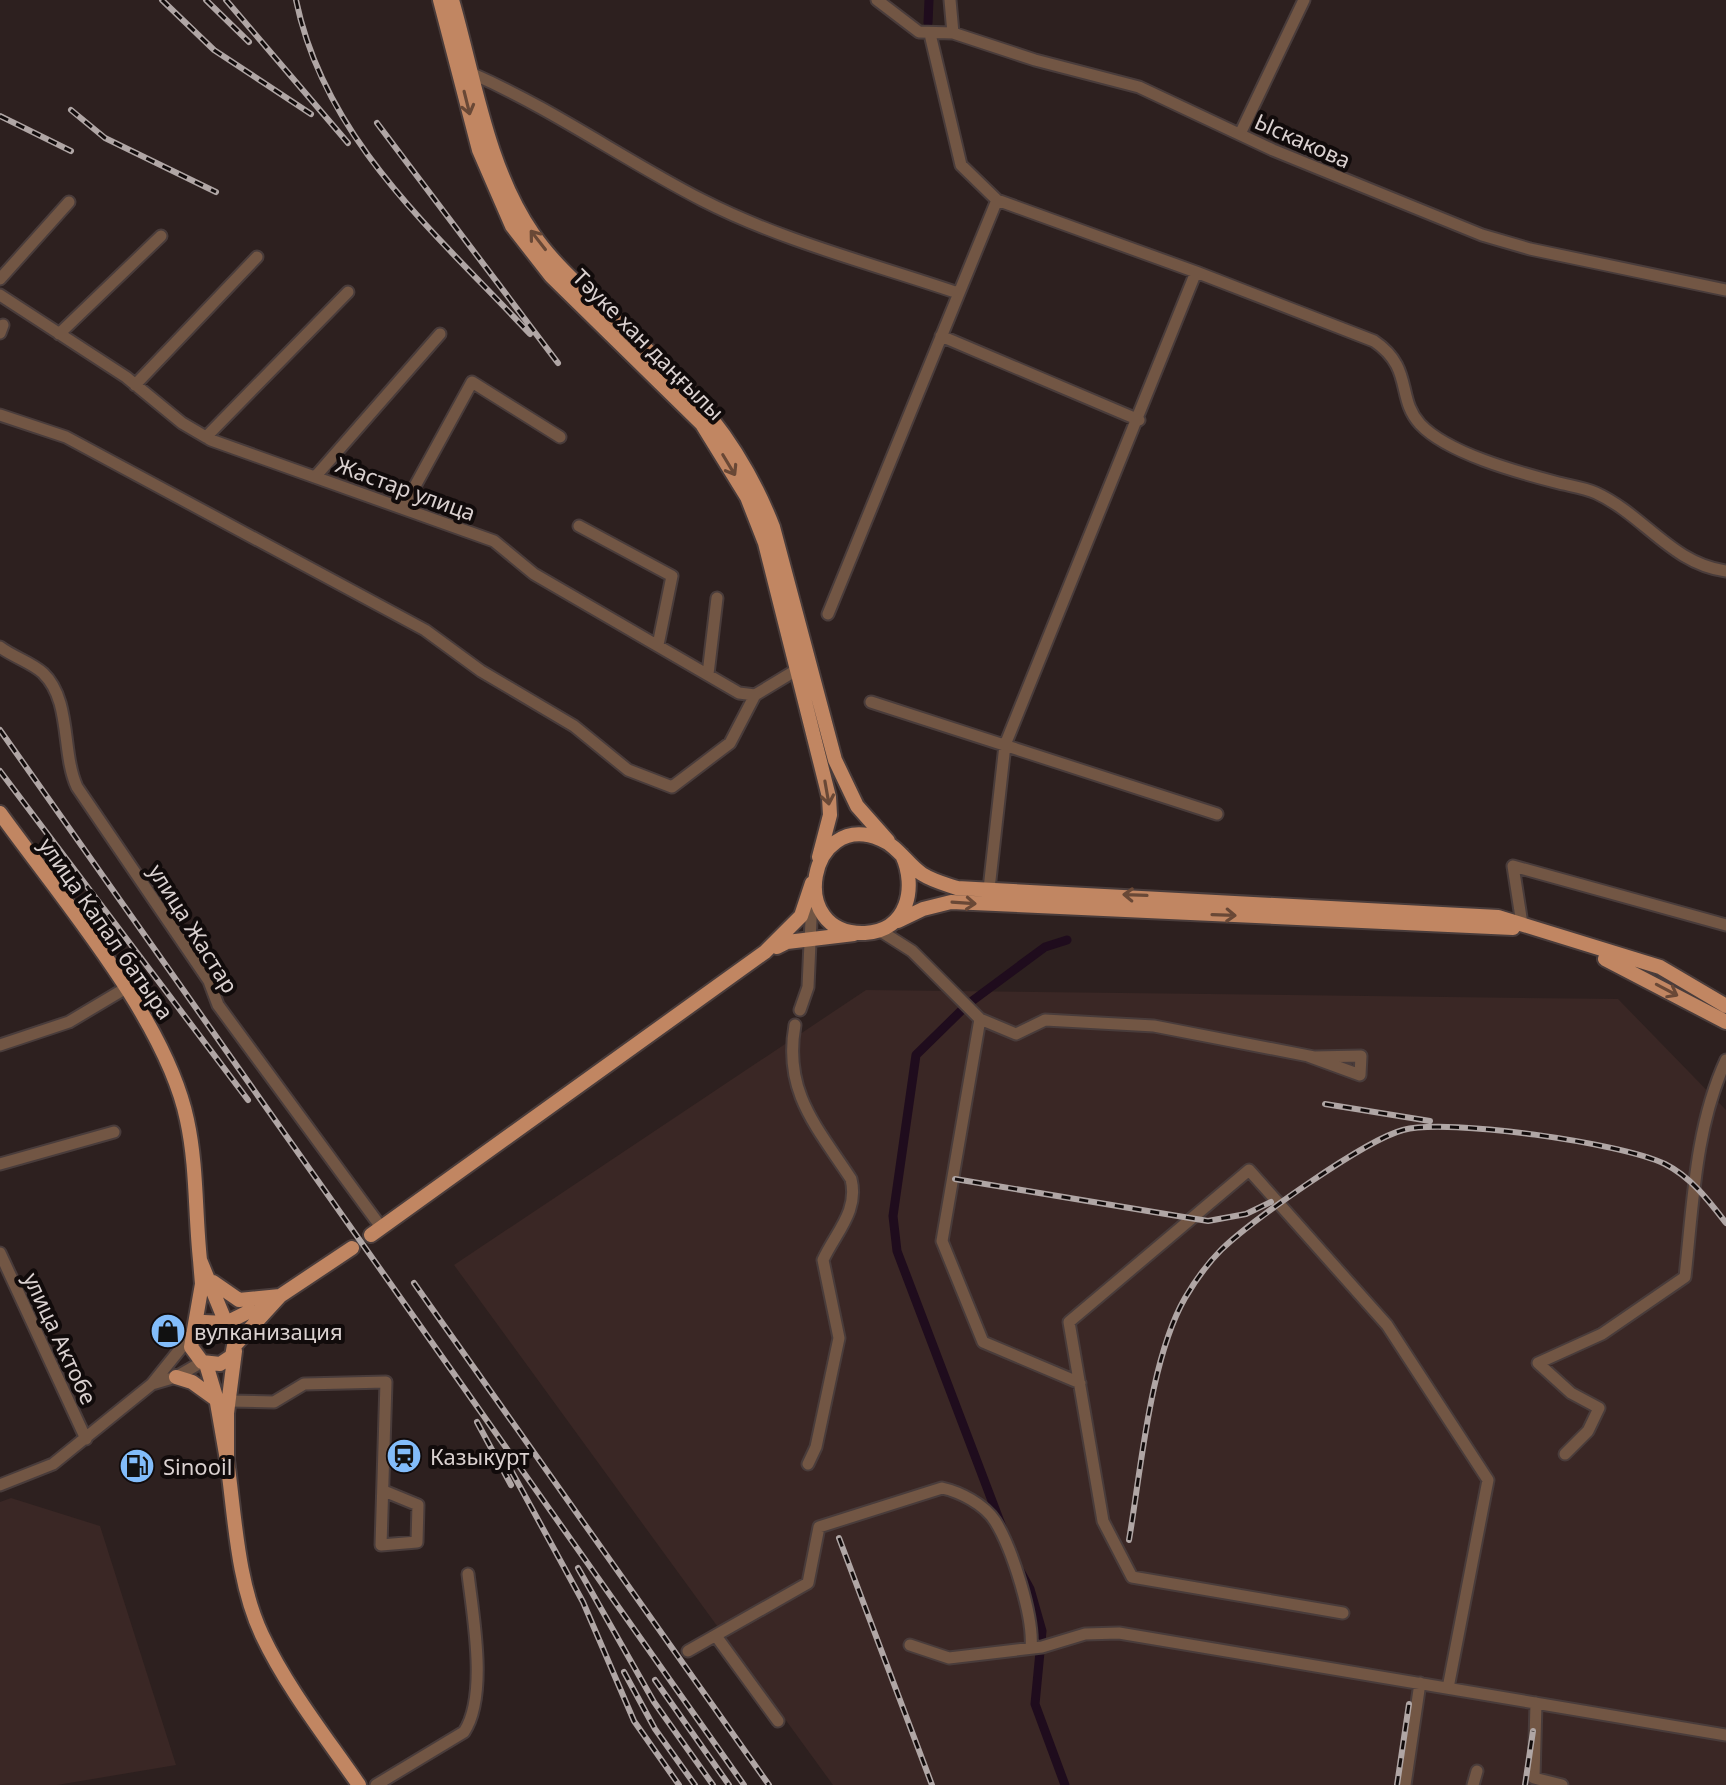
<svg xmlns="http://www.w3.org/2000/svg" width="1726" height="1785" viewBox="0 0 1726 1785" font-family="'Noto Sans',sans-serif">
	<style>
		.built { fill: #3a2725 }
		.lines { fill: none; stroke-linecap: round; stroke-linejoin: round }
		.canal { stroke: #1f0c1d; stroke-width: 9 }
		.minor-casing { stroke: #493c3b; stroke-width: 15 }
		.major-casing { stroke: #493c3b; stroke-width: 18 }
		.minor { stroke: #725644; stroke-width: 11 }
		.major { stroke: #c18662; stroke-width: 14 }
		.rail-casing { stroke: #b0a6a5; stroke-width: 6 }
		.rail { stroke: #110b0b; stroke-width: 3; stroke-dasharray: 9; stroke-linecap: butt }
		.oneway { stroke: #694836 }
		.labels { text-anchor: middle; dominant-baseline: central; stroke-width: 8; stroke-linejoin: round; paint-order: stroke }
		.street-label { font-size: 22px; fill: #dad1d0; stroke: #110b0b }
		.poi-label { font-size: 22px; fill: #dad1d0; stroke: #110b0b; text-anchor: start }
	</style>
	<rect width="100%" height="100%" fill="#2d201f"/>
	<path class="built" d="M866,990L1618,999L1726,1110V1785H833L454,1265Z
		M11,1498L100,1526L176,1765L57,1785H0V1502Z"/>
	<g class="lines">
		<path class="canal" d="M928,23L929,0
			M1002,1527L897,1251L893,1216L916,1055L968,1004L1045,947L1067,940
			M1020,1571L1030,1589L1042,1631L1035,1704L1065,1785"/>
		<defs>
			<path id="minor" d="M877,0L919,32L953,33L1035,60L1139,87L1273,150L1482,235L1530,249L1726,290
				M950,0L953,33
				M930,34L961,165L997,200L1196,272L1374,341C1414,368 1396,398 1420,424C1447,453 1517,472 1555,482C1569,486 1583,487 1596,493C1644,515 1672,564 1726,571
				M473,74C553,109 624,160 702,200C782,241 873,264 958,293
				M1240,134L1304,0
				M0,279L69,202
				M0,295L126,377L182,423L211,440L494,541L534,574L739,693L755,695L798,669
				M0,333L3,325
				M59,334L161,236
				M941,336L1139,420
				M135,385L257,257
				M0,415L66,437L425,630L481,671L574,726L628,770L672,787L730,743L755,695
				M206,437L348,292
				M315,477L440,334
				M403,508L472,382L560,437
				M579,526L672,576L658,645
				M828,614L997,200
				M0,647C13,657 31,662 43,673C72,701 61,752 77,787L209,981L218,1005L381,1227
				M708,674L717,598
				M871,702L1217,814
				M989,889L1005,745L1196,272
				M1522,924L1513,866L1726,925
				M879,930L912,951L980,1019L942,1241L983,1342L1080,1383
				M800,1010L808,987L812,898
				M980,1019L1016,1034L1045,1020L1154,1026L1314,1057L1361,1056L1360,1075L1308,1056
				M795,1025C783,1092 817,1127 851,1179C859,1211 836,1232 823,1260L839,1338L816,1447L808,1464
				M0,1045L69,1022L126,988
				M0,1164L114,1132
				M0,1253L86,1439
				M193,1333L152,1384L176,1377L202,1362
				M229,1401L274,1402L304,1384L386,1382L381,1545L417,1542L418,1505L384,1491
				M1565,1454L1588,1431L1599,1408L1571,1393L1538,1363L1602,1334L1685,1277C1693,1204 1695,1127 1726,1060
				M0,1485L53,1464L152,1384
				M1343,1613L1132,1577L1103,1521L1069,1322L1249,1170L1387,1325L1488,1480L1448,1688
				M716,1636L778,1721
				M910,1645L949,1658L1042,1647L1085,1634L1119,1633L1726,1735
				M688,1651L808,1583L819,1527L942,1488C960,1492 984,1504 995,1521C1012,1548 1034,1617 1031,1648
				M1536,1703L1534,1778L1562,1785
				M376,1785L464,1732C488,1696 473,1616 468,1574
				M1405,1785L1420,1683
				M1473,1785L1477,1771"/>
			<path id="major" d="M440,0L479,150L512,226L551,276L702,424L747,497L765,543L829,797L830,815L819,857
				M452,0C474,76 487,168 533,234C554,265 585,291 613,317C686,387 735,430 773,527L835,760L857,806L888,841
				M0,813C61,898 166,1019 187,1120C197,1166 195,1213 200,1260
				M902,855C917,887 908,931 865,933C785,936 809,809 880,839C898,846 907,864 922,874C933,881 945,884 957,888L1498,917L1660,967L1726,1006
				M898,921L923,909L951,902L1513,928
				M777,947L787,942L854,934
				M1605,959L1726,1022
				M371,1235L765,952L801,916L812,883
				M200,1260L226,1323L236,1335L232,1356L220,1364L202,1362L191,1347L202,1284Z
				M213,1282L239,1300L280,1296L352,1248
				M194,1332L204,1322L226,1323L280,1296L237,1343
				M206,1364L216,1397L227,1460V1413L235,1351
				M176,1377L192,1382L217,1400
				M227,1460C235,1517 237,1582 262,1635C287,1688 326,1737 359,1785"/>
		</defs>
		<use href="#minor" class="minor-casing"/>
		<use href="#major" class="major-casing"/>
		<use href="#minor" class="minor"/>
		<use href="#major" class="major"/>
		<defs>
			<path id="rail" d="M162,0L214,50L311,114
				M206,0L249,42
				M226,0L348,143
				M296,0C325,141 436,233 530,334
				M71,110L105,138L216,192
				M0,116L71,151
				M377,123L558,363
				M0,730L744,1785
				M0,771L248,1100
				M1325,1104L1430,1121
				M955,1179L1208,1221L1246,1214L1271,1202
				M414,1283L769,1785
				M477,1422L511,1485
				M512,1472L583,1602L634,1721L679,1785
				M839,1538L932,1785
				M1129,1540C1141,1470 1150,1359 1185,1298C1195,1281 1207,1264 1221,1250C1251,1221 1365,1140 1403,1130C1448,1118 1622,1143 1665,1164C1691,1177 1709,1201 1726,1223
				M578,1568L654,1702L713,1785
				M624,1672L655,1729L695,1785
				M655,1680L729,1785
				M1397,1785L1409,1704
				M1525,1785L1533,1731"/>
		</defs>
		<use href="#rail" class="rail-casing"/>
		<use href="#rail" class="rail"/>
	</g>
	<defs><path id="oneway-shaft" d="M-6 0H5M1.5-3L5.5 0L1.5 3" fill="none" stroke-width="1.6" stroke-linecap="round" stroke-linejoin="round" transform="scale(2)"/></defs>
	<g class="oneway">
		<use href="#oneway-shaft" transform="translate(467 103) rotate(76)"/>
		<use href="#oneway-shaft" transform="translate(538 240) rotate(-128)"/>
		<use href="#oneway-shaft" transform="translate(729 465) rotate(59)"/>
		<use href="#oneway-shaft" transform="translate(827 793) rotate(80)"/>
		<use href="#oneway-shaft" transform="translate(1135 895) rotate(-178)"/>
		<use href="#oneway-shaft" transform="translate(964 903) rotate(4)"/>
		<use href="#oneway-shaft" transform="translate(1224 915) rotate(2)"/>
		<use href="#oneway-shaft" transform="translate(1667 990) rotate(28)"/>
	</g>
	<defs>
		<symbol id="shop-disc" viewBox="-11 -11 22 22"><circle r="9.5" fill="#82bcfa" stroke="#110b0b"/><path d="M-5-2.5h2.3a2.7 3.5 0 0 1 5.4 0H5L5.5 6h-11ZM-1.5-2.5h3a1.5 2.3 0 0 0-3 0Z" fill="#111"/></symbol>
		<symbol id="station-disc" viewBox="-11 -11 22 22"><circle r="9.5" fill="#82bcfa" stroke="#110b0b"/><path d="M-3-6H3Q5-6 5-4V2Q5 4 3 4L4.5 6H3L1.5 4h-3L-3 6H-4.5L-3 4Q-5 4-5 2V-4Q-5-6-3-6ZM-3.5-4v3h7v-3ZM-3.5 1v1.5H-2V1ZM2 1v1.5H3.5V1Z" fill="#111"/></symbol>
		<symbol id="fuel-disc" viewBox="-11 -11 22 22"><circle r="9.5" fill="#82bcfa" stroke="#110b0b"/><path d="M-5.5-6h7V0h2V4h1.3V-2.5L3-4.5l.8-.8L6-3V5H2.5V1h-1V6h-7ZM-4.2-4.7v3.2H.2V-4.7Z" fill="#111"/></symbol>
	</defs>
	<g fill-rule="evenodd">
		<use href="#shop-disc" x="148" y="1311" width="40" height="40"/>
		<use href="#station-disc" x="384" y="1436" width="40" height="40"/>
		<use href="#fuel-disc" x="117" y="1446" width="40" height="40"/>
	</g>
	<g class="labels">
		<g class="street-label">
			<text transform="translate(1303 140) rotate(24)">Ыскакова</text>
			<text transform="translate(649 344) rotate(45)">Тәуке хан даңғылы</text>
			<text transform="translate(406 488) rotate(20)">Жастар улица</text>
			<text transform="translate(107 928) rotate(55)">улица Капал батыра</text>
			<text transform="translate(194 928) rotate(58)">улица Жастар</text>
			<text transform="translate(61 1338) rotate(65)">улица Актобе</text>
		</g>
		<g class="poi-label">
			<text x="194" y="1331">вулканизация</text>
			<text x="430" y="1456">Казыкурт</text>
			<text x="163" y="1466">Sinooil</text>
		</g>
	</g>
</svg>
